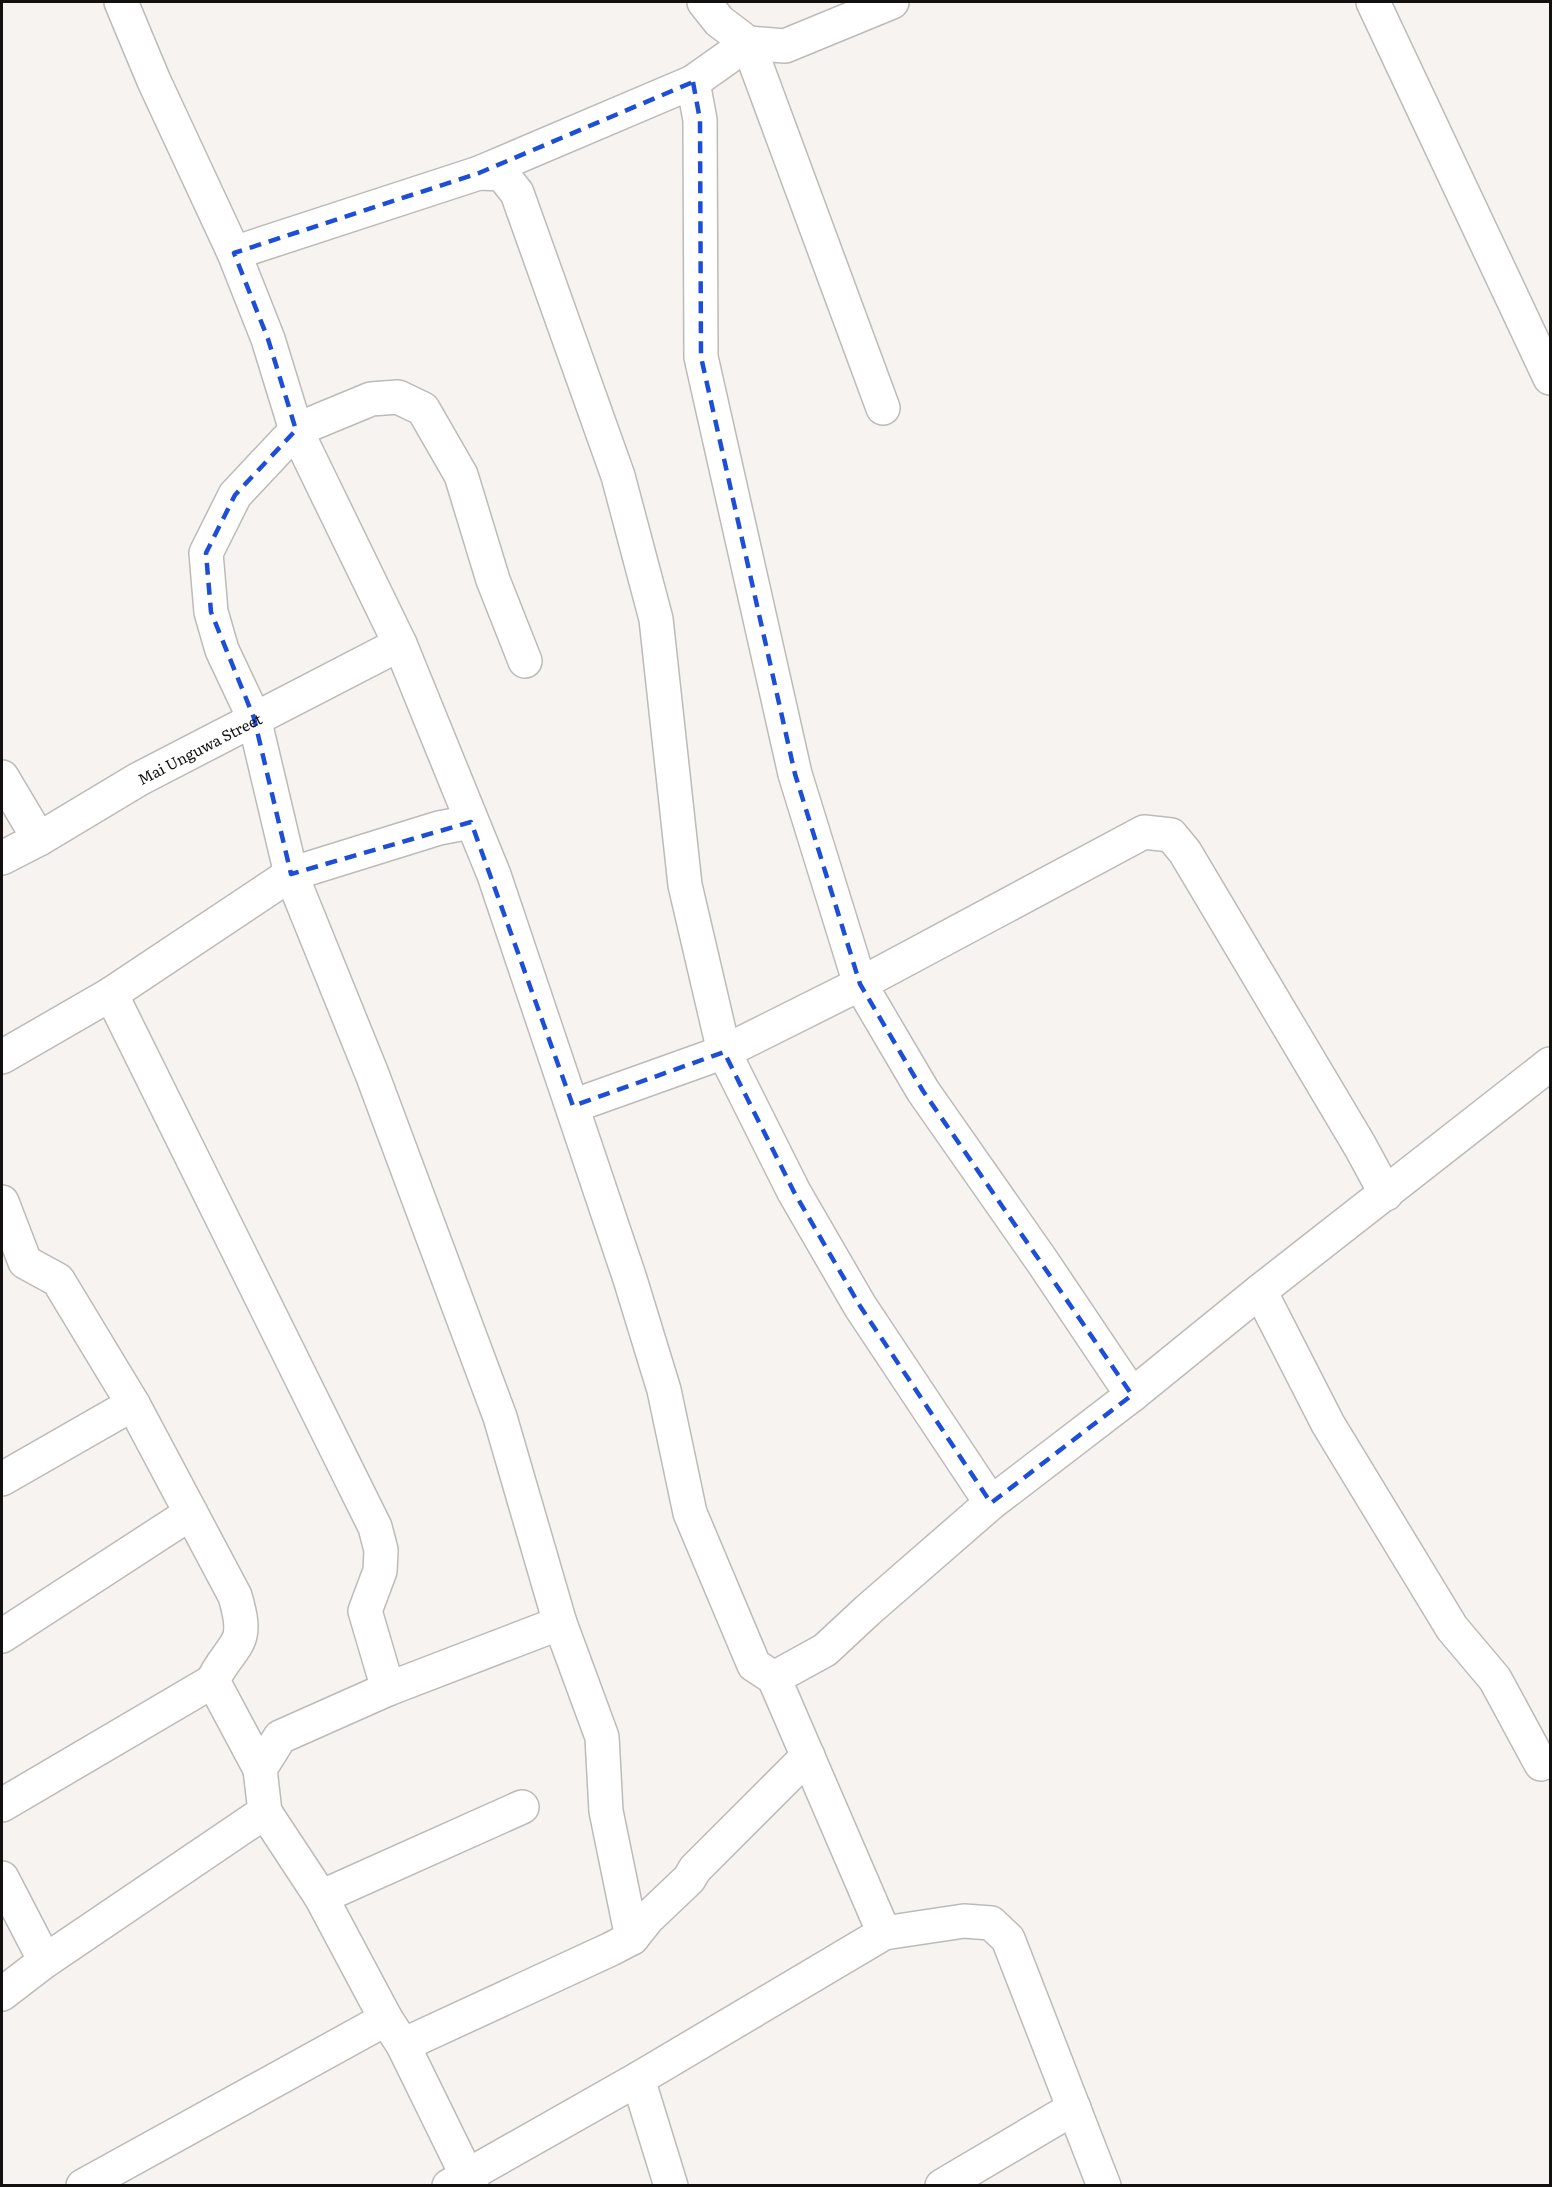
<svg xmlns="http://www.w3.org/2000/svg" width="1552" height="2187" viewBox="0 0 1552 2187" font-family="Literata,serif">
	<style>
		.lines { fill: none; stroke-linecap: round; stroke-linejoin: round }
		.street-casing { stroke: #bdbbb8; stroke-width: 36 }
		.street { stroke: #fff; stroke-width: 33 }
		.marked { fill: none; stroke: #1d4ed8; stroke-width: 4.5; stroke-dasharray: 12 8; stroke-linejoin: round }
		.labels { text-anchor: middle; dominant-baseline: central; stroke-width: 5; stroke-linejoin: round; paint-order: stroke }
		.street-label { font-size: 15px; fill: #121110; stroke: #fff }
	</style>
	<rect width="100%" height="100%" fill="#f6f3f0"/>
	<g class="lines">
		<defs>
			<g id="street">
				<path d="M121,2L154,81L234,253L268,339L296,430L400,644L494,875L630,1279L664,1390L690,1513L754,1665L774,1678L884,1933L638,2079L449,2186"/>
				<path d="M704,2L719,21L748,43L785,46L892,2"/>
				<path d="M1373,2L1550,378"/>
				<path d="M693,82L700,120L701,357L795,774L860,984L923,1091L1042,1261L1132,1395"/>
				<path d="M479,173L693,82L748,43L883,408"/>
				<path d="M234,253L479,173L502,174L517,193L618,476L656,619L685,885L724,1052L794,1192L860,1306L991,1503"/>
				<path d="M2,777L39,839"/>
				<path id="s1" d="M2,858L39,839L139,779L400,644"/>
				<path d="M111,994L375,1527L381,1550L380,1571L365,1611L388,1689"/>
				<path d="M2,1057L111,994L291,874L439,828L471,822"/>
				<path d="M573,1106L724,1052L860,984L1144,832L1171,835L1185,852L1360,1146L1386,1194"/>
				<path d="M2,1202L25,1262L58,1280L133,1404L235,1596C239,1610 245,1630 237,1643C229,1657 219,1666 213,1681L260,1769"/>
				<path d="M1260,1291L1328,1424L1452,1628L1495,1679L1541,1764"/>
				<path d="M2,1479L133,1404"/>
				<path d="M560,1623L602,1737L606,1811L632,1938"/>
				<path d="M2,1636L191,1513"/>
				<path d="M774,1678L825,1650L868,1610L991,1503L1132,1395L1260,1291L1550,1064"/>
				<path d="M2,1805L213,1681"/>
				<path d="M2,1878L45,1961"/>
				<path d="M321,1897L522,1807"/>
				<path d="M884,1933L964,1921L991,1923L1008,1939L1104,2186"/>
				<path d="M2,1994L45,1961L265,1812"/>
				<path d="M403,2045L611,1949L632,1938L648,1918L689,1879L695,1869L808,1756"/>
				<path d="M638,2079L671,2186"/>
				<path d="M83,2186L386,2019"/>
				<path d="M472,2186L403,2045L386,2019L321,1897L265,1812L260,1769L280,1737L388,1689L560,1623L500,1417L372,1074L291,874L254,718L222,650L211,612L206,553L235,495L296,430L371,399L398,397L423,409L461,475L493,580L525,661"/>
				<path d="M942,2186L1074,2108"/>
			</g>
		</defs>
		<use href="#street" class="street-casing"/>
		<use href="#street" class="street"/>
	</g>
	<path class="marked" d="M693,82L700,120L701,357L795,774L860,984L923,1091L1132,1395L991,1503L860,1306L794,1192L724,1052L573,1106L471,822L291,874L254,718L211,612L206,553L235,495L296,430L268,339L234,253L479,173Z"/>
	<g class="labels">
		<g class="street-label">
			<text stroke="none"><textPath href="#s1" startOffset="226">Mai Unguwa Street</textPath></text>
		</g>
	</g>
	<rect width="1552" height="2187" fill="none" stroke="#121110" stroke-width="6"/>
</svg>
